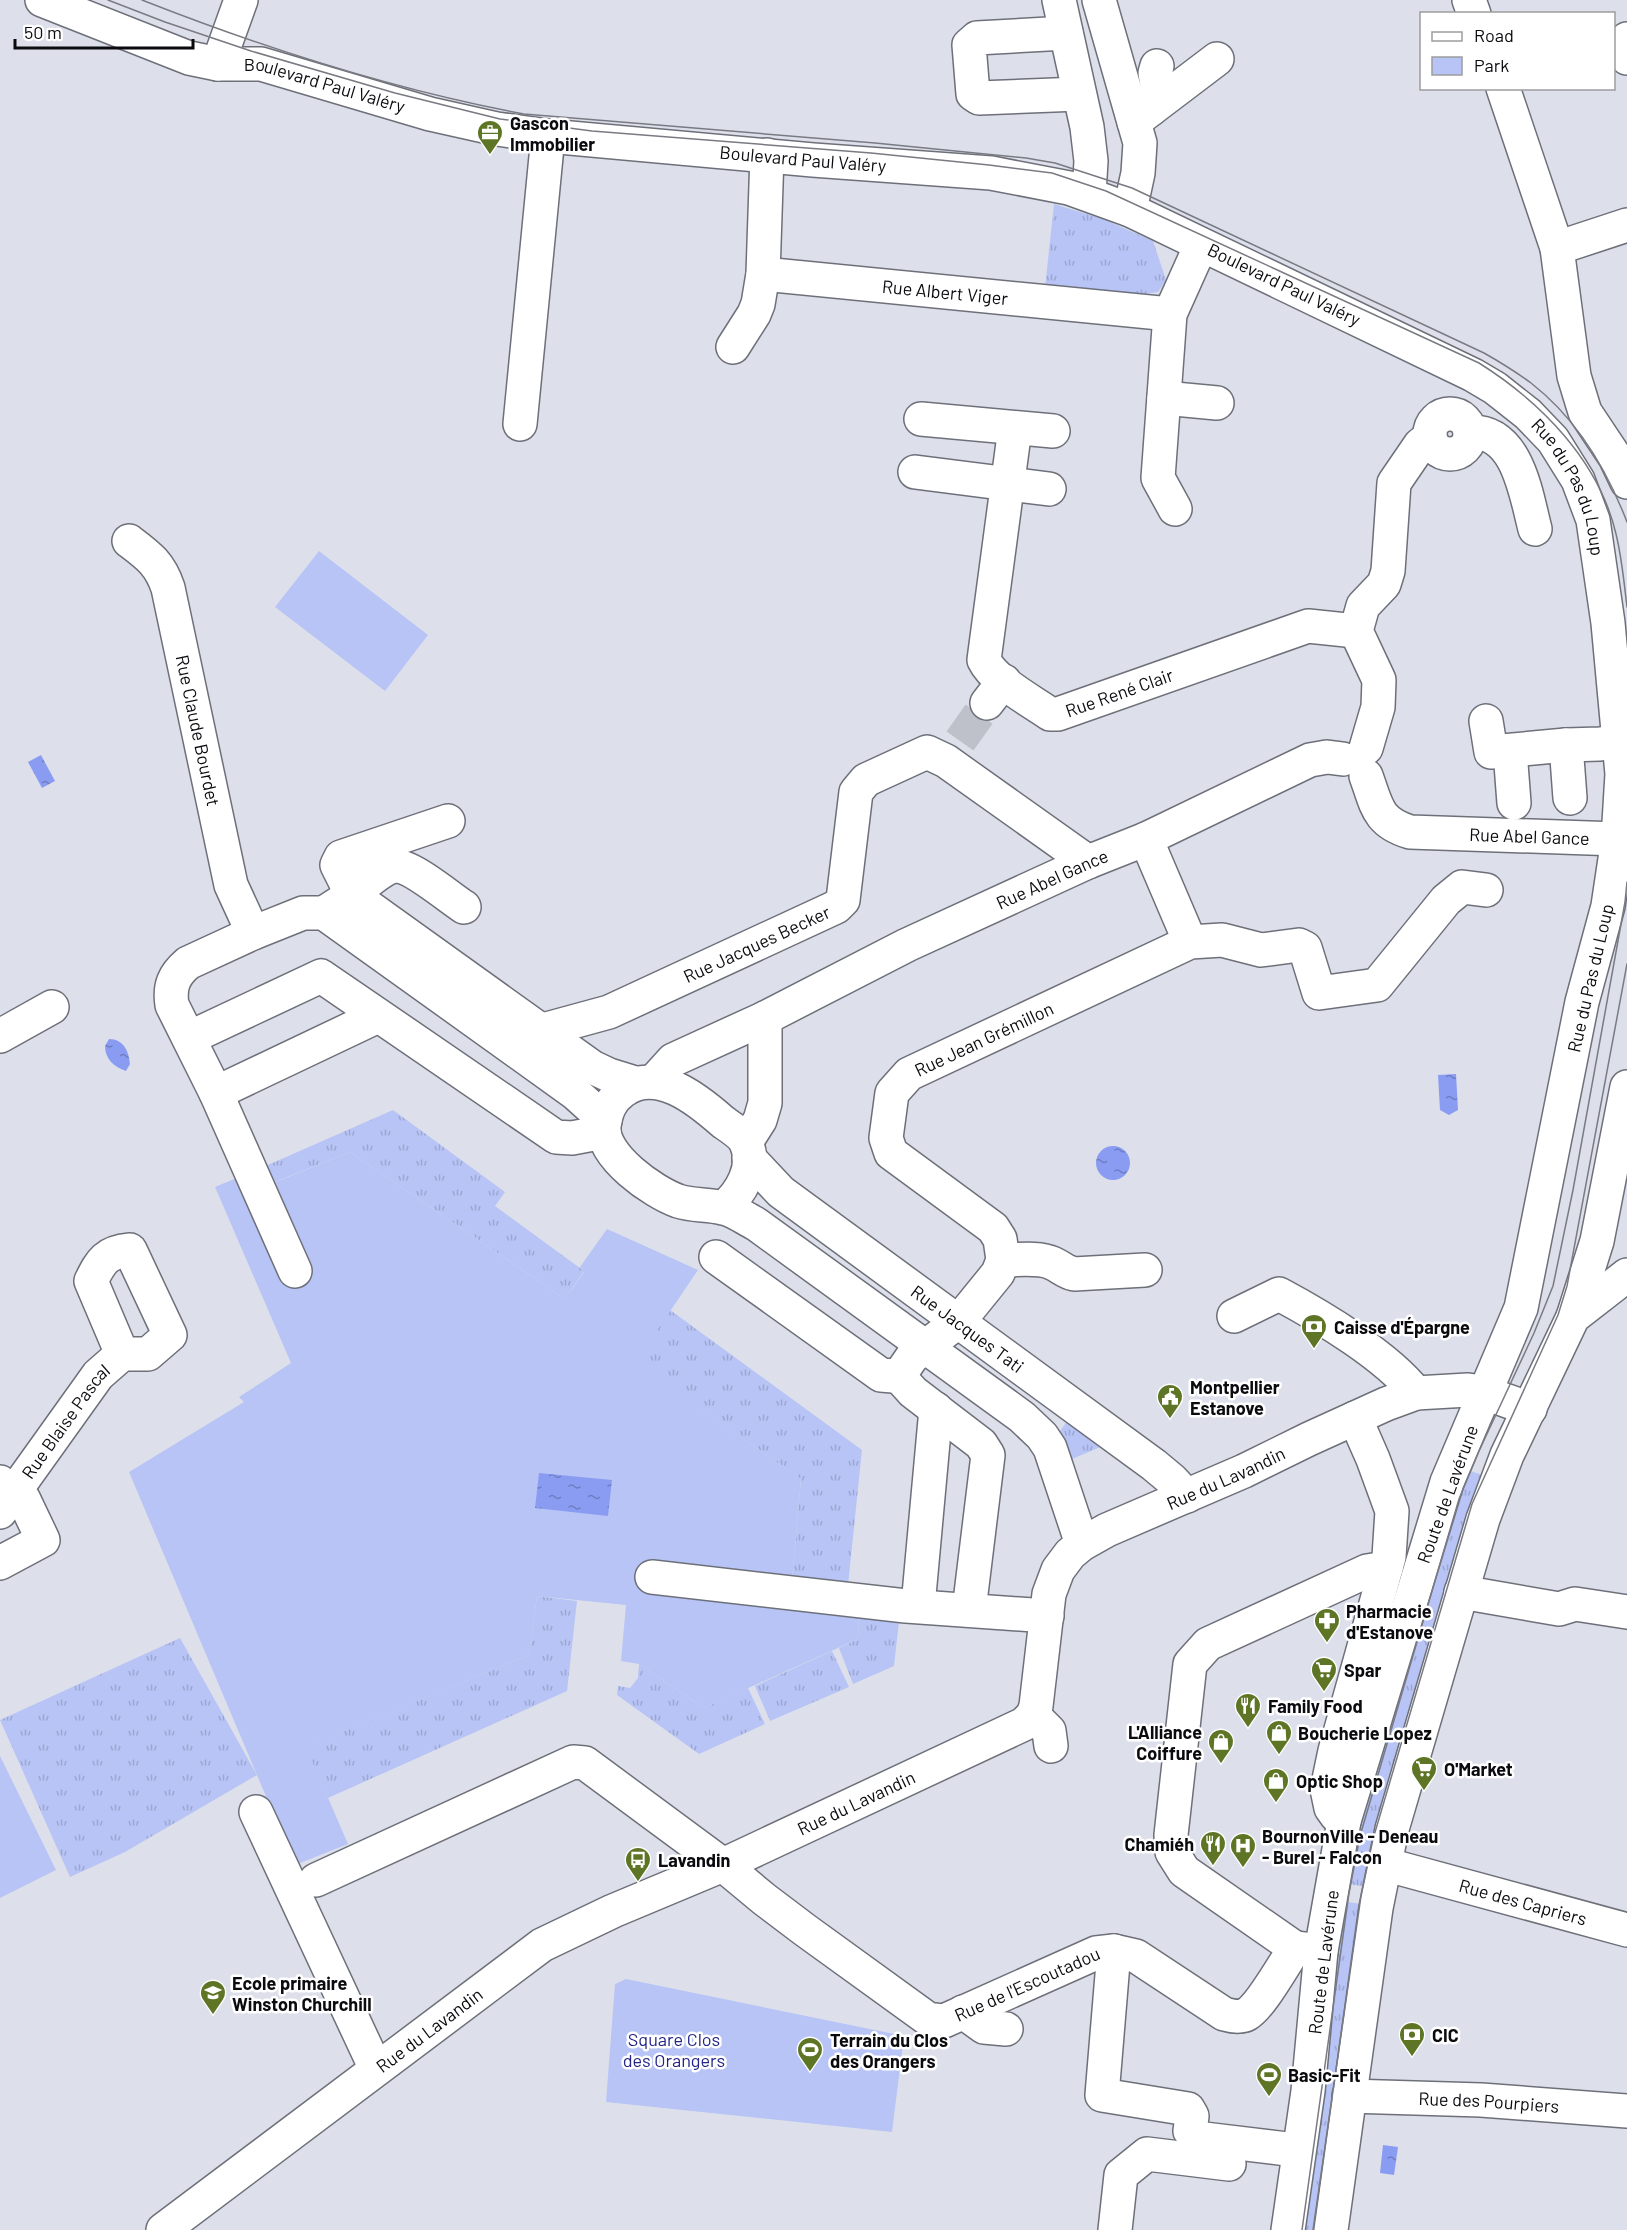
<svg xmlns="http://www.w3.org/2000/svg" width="1627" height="2230" viewBox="0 0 1627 2230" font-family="Barlow,sans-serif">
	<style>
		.grass { fill: url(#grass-tufts) }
		.green { fill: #b7c4f5 }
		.water { fill: url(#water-ripples) }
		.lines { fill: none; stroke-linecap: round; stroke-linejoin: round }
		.minor-tunnel { stroke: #bec0ca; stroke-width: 33; stroke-dasharray: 33 16; stroke-linecap: butt }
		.minor-casing { stroke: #6d7079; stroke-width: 36 }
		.minor { stroke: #fff; stroke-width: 33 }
		.tram { stroke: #797a82; stroke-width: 1.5 }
		.labels { text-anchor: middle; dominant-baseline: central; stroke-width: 5; stroke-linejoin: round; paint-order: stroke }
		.street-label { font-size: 18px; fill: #0b0b0f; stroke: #fff }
		.poi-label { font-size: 18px; font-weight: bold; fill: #0b0b0f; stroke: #fff; text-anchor: start }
		.park-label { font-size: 18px; fill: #242587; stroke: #fff }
	</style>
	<defs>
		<pattern id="grass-tufts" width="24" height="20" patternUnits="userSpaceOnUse" patternTransform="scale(1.5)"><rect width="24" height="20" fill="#b7c4f5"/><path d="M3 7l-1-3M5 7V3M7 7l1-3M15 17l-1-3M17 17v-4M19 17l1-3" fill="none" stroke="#9ca7d1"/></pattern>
		<pattern id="water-ripples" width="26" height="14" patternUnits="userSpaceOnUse" patternTransform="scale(1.5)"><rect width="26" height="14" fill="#899cf2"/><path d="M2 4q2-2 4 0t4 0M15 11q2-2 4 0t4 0" fill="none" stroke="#6e7dc2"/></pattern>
	</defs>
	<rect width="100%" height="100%" fill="#dde0eb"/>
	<path class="grass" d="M1054,204L1103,219L1153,241L1166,280L1158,292L1137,295L1045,288Z
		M393,1110L505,1192L495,1206L584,1271L565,1299L350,1152L267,1185L261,1168Z
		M670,1310L862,1450L848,1585L792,1580L801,1479L634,1363Z
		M1068,1420L1112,1442L1065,1462L1055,1438Z
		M1463,1469L1490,1477L1372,1888L1338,1882Z
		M537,1596L577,1601L567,1691L328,1798L305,1747L529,1655Z
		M859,1618L899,1621L894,1666L853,1684L839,1648L858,1639Z
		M180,1638L257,1775L125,1852L70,1877L0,1720Z
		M832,1651L849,1687L770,1721L755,1686Z
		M639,1664L704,1708L748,1688L765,1724L699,1754L617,1695L618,1686L630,1688L638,1678Z
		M1335,1900L1368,1905L1323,2230H1296Z"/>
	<path class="green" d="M319,551L428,635L385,691L275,607Z
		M350,1152L565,1299L584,1272L580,1267L607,1229L698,1270L635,1363L801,1479L792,1580L899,1621L859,1618L858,1639L704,1708L639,1664L621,1661L626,1605L537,1596L529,1655L306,1747L348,1844L295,1865L129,1472L244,1402L239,1397L291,1363L215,1187L261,1168L268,1185Z
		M0,1756L56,1870L0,1898Z
		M626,1979L904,2036L892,2132L606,2102L615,1984Z"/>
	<path class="water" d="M41,755L55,781L42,788L28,762Z
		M109,1039C124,1039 129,1052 130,1064L126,1071C114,1067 105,1059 105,1046Z
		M1456,1074L1458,1110L1449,1115L1440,1110L1438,1075Z
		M1096 1163a17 17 0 1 1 34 0a17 17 0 1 1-34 0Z
		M539,1473L612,1480L608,1516L535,1508Z
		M1383,2145L1398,2147L1394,2175L1380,2173Z"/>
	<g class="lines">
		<path class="minor-tunnel" d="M960,741L987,703"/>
		<defs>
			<g id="minor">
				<path id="s1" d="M42,0L189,58L218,64H261L430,114L497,129L548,136L813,160L991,173L1069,188L1130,210L1473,375L1495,388L1528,414L1553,440L1578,480L1593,520L1608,623L1622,774L1618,839L1608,906L1582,1002L1521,1308L1447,1482L1344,1821L1321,1951L1308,2091L1288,2230"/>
				<path d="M1059,0L1087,127L1091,161L1089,194"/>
				<path d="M1099,0L1140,143L1138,173L1130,210"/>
				<path d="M1469,0L1474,14"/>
				<path d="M1066,33L977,38L969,45L973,94L979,98L1079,94"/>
				<path d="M1627,39V58"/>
				<path d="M218,64L241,0"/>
				<path d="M1503,88L1557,248L1574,376L1585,412L1615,457L1627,482"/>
				<path d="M1151,109L1159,97L1155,73L1157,66"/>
				<path d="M1134,122L1217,59"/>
				<path d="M1557,248L1627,225"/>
				<path id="s2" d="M763,274L1170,314"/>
				<path d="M733,347L754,314L758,304L763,274L767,155"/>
				<path d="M1164,398L1217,403"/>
				<circle cx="1450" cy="434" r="20"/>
				<path d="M921,419L1053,431"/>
				<path d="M520,424L548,136"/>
				<path id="s3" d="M1015,428L984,660C994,681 1030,700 1050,714H1058L1308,626L1356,631"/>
				<path d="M1470,432C1518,430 1526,495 1535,529"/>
				<path d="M915,472L1049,489"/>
				<path d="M1175,509L1158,478L1170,314L1201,245"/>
				<path id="s4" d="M129,541C149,556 160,564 168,588L231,885L253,933"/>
				<path d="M987,703L1004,681"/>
				<path d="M1486,721L1491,752L1566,745L1600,744L1620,741"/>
				<path d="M1566,745L1570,798"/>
				<path d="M1366,748L1378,707L1379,680L1356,631L1363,606L1384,584L1388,571L1394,483L1420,445L1430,437"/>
				<path d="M1510,751L1514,803"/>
				<path id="s5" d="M1366,776C1377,806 1377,822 1410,832L1618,839"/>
				<path d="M448,821L341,857L337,865L352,895C362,887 382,868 395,866C411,865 450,898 464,907"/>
				<path d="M1146,839L1190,942"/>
				<path d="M324,913L352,895L592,1067L609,1075L635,1083"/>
				<path id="s6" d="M543,1030L609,1012L836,907L843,900L856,792L866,780L927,752L946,761L1088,862"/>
				<path d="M0,1036L52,1007"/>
				<path d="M189,1038L321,976L556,1137L572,1138L604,1132"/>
				<path id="s7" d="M653,1082L673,1060L765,1018L907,945L1088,862L1146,839L1310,760L1327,757L1343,759"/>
				<path d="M216,1093L378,1016"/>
				<path d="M746,1142L760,1120L765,1103V1018"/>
				<path id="s8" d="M749,1158L781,1192L1154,1465L1172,1480L1187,1496"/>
				<path d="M723,1208C741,1194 757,1166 746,1143C743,1135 730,1127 723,1122C697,1099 656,1066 623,1091C610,1100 606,1112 604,1126C601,1156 653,1192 678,1201C693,1206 708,1204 723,1208C734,1210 746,1219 756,1224L1022,1417L1042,1436L1050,1448L1082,1544"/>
				<path id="s9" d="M716,1257L881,1375L893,1376L901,1373L912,1357L959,1321L998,1273L1003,1260L1000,1239L993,1228L891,1153L886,1138L892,1093L909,1074L1190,942L1222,940L1261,950L1299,945L1305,948L1319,993L1377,985L1446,900L1462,887L1486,890"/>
				<path d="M1003,1260C1017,1260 1039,1257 1052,1263C1061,1267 1065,1272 1074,1274L1145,1270"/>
				<path d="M295,1271L216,1093L172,1005C169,986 174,975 188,963L253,933L303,913H324L575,1093L605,1120"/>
				<path d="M1234,1316L1279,1294C1322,1317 1387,1356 1416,1393"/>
				<path d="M1573,1317L1597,1241L1627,1087"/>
				<path d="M901,1373L904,1382L913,1392L981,1444L988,1455L969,1610"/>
				<path d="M0,1482L24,1500L43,1540L0,1563"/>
				<path id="s10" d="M0,1512L98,1375L122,1354H148L170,1335L130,1250C106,1252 101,1261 91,1281L122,1354"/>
				<path d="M652,1577L906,1606L1047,1616"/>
				<path d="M1461,1592L1559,1609L1575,1604L1627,1612"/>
				<path d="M918,1606L936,1409"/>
				<path d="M1033,1715L1049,1731L1051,1746"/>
				<path d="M256,1812L376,2069"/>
				<path d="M1344,1821L1336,1815L1331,1808L1327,1789L1335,1751L1389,1557L1392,1511L1373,1459L1355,1418"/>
				<path id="s11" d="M1384,1864L1627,1930"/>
				<path id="s12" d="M316,1880L573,1762L585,1763L723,1865L764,1899L805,1930L928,2019L944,2021L1096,1953L1114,1951L1136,1956L1224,2014C1231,2016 1240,2018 1247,2014C1261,2006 1284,1964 1295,1948L1321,1951"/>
				<path d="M1295,1948L1184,1871L1172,1852L1171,1835L1190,1664L1208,1644L1367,1571L1386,1568"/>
				<path d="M1114,1951L1102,2095L1188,2109L1192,2116L1190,2131L1196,2138L1287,2149L1298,2153"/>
				<path d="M963,2012L984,2027L1006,2029"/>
				<path id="s13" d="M1349,2096L1481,2100L1627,2111"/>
				<path id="s14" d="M163,2230L542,1945L613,1911L723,1865L1024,1724L1033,1715L1036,1706L1049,1594L1058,1570L1070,1554L1082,1544L1107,1530L1244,1471L1309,1439L1386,1404L1416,1393L1468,1390L1485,1393L1530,1409"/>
				<path d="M1115,2230L1121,2175L1147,2154L1229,2164"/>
				<path d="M1331,2230L1376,1908L1392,1829L1483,1519L1507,1455L1573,1317L1627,1275"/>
			</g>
		</defs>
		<use href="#minor" class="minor-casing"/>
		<use href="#minor" class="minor"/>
		<path class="tram" d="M108,0L165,22L251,51L395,93L500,119L592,131L871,153L989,165L1052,173L1106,191L1479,363C1541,402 1599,461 1616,534C1622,558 1624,583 1627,607
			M142,0C264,48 395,90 524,114L875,143L1026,158L1055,163L1132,188L1484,353C1500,362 1516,372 1531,383C1576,418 1607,470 1627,522
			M1302,2230L1349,1893L1360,1836L1459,1499L1479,1451L1534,1333L1553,1286L1573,1190L1625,902L1627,882
			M1313,2230L1361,1896L1373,1839L1472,1504L1558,1315L1567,1286L1627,964"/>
	</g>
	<defs>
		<symbol id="office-pin" viewBox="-11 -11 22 30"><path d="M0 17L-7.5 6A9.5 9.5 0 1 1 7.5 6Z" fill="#5f7526" stroke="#fff"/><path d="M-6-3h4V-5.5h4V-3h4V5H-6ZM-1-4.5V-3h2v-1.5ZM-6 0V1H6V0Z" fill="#fff"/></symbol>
		<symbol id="bank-pin" viewBox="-11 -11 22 30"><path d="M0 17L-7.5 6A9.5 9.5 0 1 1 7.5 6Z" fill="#5f7526" stroke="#fff"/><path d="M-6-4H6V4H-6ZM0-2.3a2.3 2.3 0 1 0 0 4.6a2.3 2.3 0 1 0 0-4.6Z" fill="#fff"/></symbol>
		<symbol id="civic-pin" viewBox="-11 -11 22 30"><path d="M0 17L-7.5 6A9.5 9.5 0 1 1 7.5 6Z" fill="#5f7526" stroke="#fff"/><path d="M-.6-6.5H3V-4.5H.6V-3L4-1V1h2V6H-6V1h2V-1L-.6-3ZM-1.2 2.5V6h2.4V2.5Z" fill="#fff"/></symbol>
		<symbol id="pharmacy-pin" viewBox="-11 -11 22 30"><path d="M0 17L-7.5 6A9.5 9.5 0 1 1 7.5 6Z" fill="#5f7526" stroke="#fff"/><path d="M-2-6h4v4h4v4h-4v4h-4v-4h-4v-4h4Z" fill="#fff"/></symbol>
		<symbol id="supermarket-pin" viewBox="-11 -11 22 30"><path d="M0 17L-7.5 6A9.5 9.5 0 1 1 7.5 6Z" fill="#5f7526" stroke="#fff"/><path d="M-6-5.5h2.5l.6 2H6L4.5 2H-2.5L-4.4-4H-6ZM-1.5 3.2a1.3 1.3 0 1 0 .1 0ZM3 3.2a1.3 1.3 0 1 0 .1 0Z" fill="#fff"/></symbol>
		<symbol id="restaurant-pin" viewBox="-11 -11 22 30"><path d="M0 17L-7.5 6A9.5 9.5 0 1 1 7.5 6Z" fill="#5f7526" stroke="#fff"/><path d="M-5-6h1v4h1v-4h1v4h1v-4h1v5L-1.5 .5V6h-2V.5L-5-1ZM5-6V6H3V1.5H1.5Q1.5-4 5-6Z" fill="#fff"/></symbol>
		<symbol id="shop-pin" viewBox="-11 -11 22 30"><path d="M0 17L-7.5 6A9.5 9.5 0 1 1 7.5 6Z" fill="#5f7526" stroke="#fff"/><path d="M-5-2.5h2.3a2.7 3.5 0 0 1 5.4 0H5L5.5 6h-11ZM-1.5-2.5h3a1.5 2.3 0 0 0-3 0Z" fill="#fff"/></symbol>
		<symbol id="hospital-pin" viewBox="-11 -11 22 30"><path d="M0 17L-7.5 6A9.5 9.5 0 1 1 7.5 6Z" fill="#5f7526" stroke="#fff"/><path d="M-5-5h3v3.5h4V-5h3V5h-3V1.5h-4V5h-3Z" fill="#fff"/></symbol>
		<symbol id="bus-pin" viewBox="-11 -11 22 30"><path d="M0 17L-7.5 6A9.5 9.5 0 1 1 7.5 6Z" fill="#5f7526" stroke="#fff"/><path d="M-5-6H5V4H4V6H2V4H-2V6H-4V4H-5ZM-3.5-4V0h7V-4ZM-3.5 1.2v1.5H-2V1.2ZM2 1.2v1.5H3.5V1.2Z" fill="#fff"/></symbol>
		<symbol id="school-pin" viewBox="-11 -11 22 30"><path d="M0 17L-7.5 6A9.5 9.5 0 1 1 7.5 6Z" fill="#5f7526" stroke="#fff"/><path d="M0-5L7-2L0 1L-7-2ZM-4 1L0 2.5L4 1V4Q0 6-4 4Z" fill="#fff"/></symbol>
		<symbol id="stadium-pin" viewBox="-11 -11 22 30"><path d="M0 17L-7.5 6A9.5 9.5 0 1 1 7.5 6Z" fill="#5f7526" stroke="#fff"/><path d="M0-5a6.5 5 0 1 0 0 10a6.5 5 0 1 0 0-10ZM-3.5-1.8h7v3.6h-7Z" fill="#fff"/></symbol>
	</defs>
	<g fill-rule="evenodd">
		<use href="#office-pin" x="475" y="118" width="30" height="40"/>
		<use href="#bank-pin" x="1299" y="1312" width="30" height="40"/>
		<use href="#civic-pin" x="1155" y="1382" width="30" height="40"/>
		<use href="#pharmacy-pin" x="1312" y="1606" width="30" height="40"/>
		<use href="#supermarket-pin" x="1309" y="1655" width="30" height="40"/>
		<use href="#restaurant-pin" x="1233" y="1691" width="30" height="40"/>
		<use href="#shop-pin" x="1264" y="1718" width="30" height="40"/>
		<use href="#shop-pin" x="1206" y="1727" width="30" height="40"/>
		<use href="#supermarket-pin" x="1409" y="1754" width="30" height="40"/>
		<use href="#shop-pin" x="1261" y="1766" width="30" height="40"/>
		<use href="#restaurant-pin" x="1198" y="1829" width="30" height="40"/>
		<use href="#hospital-pin" x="1228" y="1831" width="30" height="40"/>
		<use href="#bus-pin" x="623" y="1845" width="30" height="40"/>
		<use href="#school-pin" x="198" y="1978" width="30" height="40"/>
		<use href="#bank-pin" x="1397" y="2020" width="30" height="40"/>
		<use href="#stadium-pin" x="795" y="2035" width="30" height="40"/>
		<use href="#stadium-pin" x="1254" y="2060" width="30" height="40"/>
	</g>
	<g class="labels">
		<g class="street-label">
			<text stroke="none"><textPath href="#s1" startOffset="297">Boulevard Paul Valéry</textPath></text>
			<text stroke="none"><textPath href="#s1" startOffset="783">Boulevard Paul Valéry</textPath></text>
			<text stroke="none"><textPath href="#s1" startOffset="1287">Boulevard Paul Valéry</textPath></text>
			<text stroke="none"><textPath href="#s2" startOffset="183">Rue Albert Viger</textPath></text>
			<text stroke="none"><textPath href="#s1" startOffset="1650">Rue du Pas du Loup</textPath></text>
			<text stroke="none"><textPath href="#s3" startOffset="393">Rue René Clair</textPath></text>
			<text stroke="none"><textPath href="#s4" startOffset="208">Rue Claude Bourdet</textPath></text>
			<text stroke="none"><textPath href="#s5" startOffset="195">Rue Abel Gance</textPath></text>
			<text stroke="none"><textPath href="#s7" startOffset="450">Rue Abel Gance</textPath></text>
			<text stroke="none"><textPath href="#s6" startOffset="231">Rue Jacques Becker</textPath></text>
			<text transform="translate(1590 978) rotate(-77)">Rue du Pas du Loup</text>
			<text stroke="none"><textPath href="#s9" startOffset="708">Rue Jean Grémillon</textPath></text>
			<text stroke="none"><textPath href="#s8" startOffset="278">Rue Jacques Tati</textPath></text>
			<text stroke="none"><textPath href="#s10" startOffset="112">Rue Blaise Pascal</textPath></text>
			<text stroke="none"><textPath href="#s14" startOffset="1359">Rue du Lavandin</textPath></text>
			<text transform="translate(1447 1494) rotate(-70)">Route de Lavérune</text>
			<text stroke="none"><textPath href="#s14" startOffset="819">Rue du Lavandin</textPath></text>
			<text stroke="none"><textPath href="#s11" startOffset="144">Rue des Capriers</textPath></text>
			<text transform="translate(1323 1962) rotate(-83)">Route de Lavérune</text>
			<text stroke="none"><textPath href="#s12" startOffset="830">Rue de l'Escoutadou</textPath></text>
			<text stroke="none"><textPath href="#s14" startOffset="333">Rue du Lavandin</textPath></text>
			<text stroke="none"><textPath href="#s13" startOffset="140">Rue des Pourpiers</textPath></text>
		</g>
		<g class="poi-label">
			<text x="510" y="123">Gascon<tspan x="510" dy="21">Immobilier</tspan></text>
			<text x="1334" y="1327">Caisse d'Épargne</text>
			<text x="1190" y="1387">Montpellier<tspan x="1190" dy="21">Estanove</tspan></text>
			<text x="1346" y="1611">Pharmacie<tspan x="1346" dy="21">d'Estanove</tspan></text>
			<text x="1344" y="1670">Spar</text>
			<text x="1268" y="1706">Family Food</text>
			<text x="1202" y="1732" text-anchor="end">L'Alliance<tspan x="1202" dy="21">Coiffure</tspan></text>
			<text x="1298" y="1733">Boucherie Lopez</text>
			<text x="1444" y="1769">O'Market</text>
			<text x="1296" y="1781">Optic Shop</text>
			<text x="1262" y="1836">BournonVille - Deneau<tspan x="1262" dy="21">- Burel - Falcon</tspan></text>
			<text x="1194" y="1844" text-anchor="end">Chamiéh</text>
			<text x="658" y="1860">Lavandin</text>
			<text x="232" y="1983">Ecole primaire<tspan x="232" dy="21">Winston Churchill</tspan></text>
			<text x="1432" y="2035">CIC</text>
			<text x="830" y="2040">Terrain du Clos<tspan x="830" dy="21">des Orangers</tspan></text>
			<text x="1288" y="2075">Basic-Fit</text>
		</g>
		<g class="park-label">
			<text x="674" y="2039">Square Clos<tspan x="674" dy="21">des Orangers</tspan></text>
		</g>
	</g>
	<rect x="1420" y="12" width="195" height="78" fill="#ffffff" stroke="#9d9d9f" stroke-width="1.5"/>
	<rect x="1432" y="32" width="30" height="9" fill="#ffffff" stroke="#9d9d9f" stroke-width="1.5"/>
	<text x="1474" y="42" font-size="18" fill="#0b0b0f">Road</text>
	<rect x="1432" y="57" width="30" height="18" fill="#b7c4f5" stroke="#9d9d9f" stroke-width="1.5"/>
	<text x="1474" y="72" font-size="18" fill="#0b0b0f">Park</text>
	<path d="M15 39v9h178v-9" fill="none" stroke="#0b0b0f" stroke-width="3"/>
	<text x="24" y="39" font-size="18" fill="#0b0b0f" stroke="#ffffff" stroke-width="4.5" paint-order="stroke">50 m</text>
</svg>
